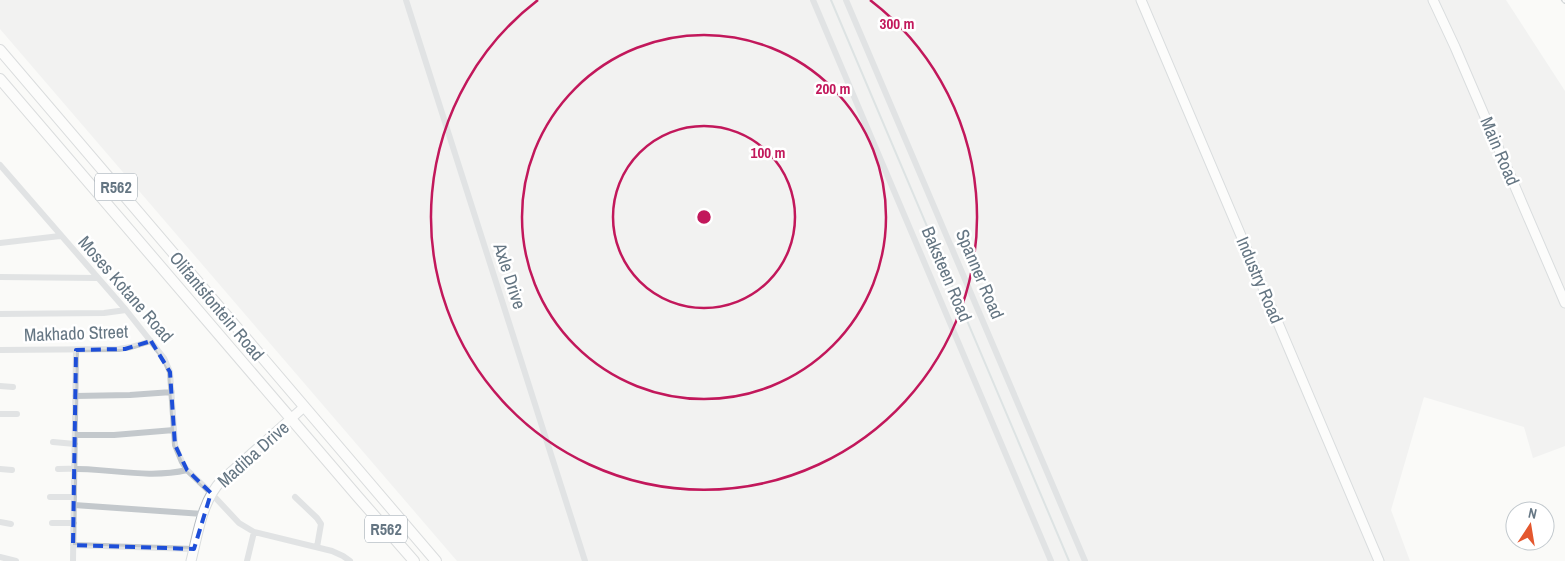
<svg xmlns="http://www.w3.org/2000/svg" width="1565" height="561" viewBox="0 0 1565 561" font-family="'Archivo Narrow',sans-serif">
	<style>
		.built { fill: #e8e9e9 }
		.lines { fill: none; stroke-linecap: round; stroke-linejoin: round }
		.stream { stroke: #bbc7cb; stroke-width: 2 }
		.secondary-casing { stroke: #b3babf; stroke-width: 11 }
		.primary-casing { stroke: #b5babe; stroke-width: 12 }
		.street { stroke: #c3c8cc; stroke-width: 6 }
		.secondary { stroke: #fff; stroke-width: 9 }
		.primary { stroke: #fff; stroke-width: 10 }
		.rail-casing { stroke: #a2aab0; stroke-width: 4 }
		.rail { stroke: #fff; stroke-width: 2; stroke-dasharray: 5.5; stroke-linecap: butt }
		.marked { fill: none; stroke: #1d4ed8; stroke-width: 4; stroke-dasharray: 10 6; stroke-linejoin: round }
		.ring { fill: none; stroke: #c2185b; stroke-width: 2.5 }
		.labels { text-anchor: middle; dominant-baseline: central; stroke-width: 5; stroke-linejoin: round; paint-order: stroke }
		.shield { fill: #fff; stroke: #939fa8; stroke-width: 1 }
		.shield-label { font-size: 16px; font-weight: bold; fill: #657683 }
		.street-label { font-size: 18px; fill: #657683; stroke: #fff }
		.centre { fill: #c2185b; stroke: #fff; stroke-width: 2.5 }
		.ring-label { font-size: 15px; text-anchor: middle; font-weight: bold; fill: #c2185b; stroke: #fff; stroke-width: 5; stroke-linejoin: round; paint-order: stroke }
	</style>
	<rect width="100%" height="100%" fill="#fafaf8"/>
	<path class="built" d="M0,0H1506L1565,91V446L1533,458L1524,427L1424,397L1391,510L1410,561H457L0,29Z"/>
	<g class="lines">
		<path class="stream" d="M831,0L1069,561"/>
		<defs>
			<path id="secondary" d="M1141,0L1379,561
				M1433,0L1455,47L1565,303
				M191,561C198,534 202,500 222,480L304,407"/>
			<path id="primary" d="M0,50L436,561
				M0,79L358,497L414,561"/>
		</defs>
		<use href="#secondary" class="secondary-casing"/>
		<use href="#primary" class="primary-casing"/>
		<path class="street" d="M406,0L585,561
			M813,0L1051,561
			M846,0L1085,561
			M0,165L126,310L164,358L170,372L175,445L182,462L187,470L211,493L239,523L254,532L332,551L343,556L350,561
			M0,243L60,236
			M0,277L97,278
			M0,314L104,313L126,310
			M0,350L119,349L131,347L151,341
			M0,386L13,387
			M75,396L130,395L172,392
			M0,414H17
			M75,435H114L174,430
			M53,442L75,444
			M0,469L12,470
			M58,469C101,466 144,480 187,470
			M50,497H74
			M295,497L317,518L321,524L317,547
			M74,505L203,514
			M0,522L11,524
			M52,523H74
			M73,545L194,549
			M0,557L16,561
			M73,561L76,350
			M247,561L254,532"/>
		<use href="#secondary" class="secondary"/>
		<use href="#primary" class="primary"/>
		<defs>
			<path id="rail" d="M1563,0L1565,2"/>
		</defs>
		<use href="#rail" class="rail-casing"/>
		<use href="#rail" class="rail"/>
	</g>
	<path d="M0 0H1565V561H0ZM151,341L170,372L175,445L187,470L211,493L194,549L73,545L76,350L125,349Z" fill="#fafaf8" fill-opacity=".55" fill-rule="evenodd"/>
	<path class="marked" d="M151,341L170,372L175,445L187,470L211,493L194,549L73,545L76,350L125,349Z"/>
	<g class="ring">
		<circle cx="704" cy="217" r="91"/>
		<circle cx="704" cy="217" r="182"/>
		<path d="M870 0A273 273 0 1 1 538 0"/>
	</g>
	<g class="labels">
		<g class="shield">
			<rect x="95" y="173.5" width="42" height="27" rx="4"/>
			<rect x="365" y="515.5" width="42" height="27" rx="4"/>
		</g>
		<g class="shield-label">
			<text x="116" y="187">R562</text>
			<text x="386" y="529">R562</text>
		</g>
		<g class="street-label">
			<text transform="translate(1500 151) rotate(67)">Main Road</text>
			<text transform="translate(947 274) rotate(67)">Baksteen Road</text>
			<text transform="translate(980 274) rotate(67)">Spanner Road</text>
			<text transform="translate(510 276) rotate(72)">Axle Drive</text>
			<text transform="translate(1260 280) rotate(67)">Industry Road</text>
			<text transform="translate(126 289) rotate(49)">Moses Kotane Road</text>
			<text transform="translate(217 306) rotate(50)">Olifantsfontein Road</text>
			<text transform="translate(76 333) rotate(-2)">Makhado Street</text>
			<text transform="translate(253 454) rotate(-42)">Madiba Drive</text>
		</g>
	</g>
	<circle cx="704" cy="217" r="8" class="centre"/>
	<g class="ring-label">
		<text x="897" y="29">300 m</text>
		<text x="833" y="94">200 m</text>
		<text x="768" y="158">100 m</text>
	</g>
	<g transform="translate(1530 526) rotate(12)"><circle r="24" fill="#ffffff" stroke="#c1c8cd"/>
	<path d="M0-4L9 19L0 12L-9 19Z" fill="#e4572e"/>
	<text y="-8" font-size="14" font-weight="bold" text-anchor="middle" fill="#657683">N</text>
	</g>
</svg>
